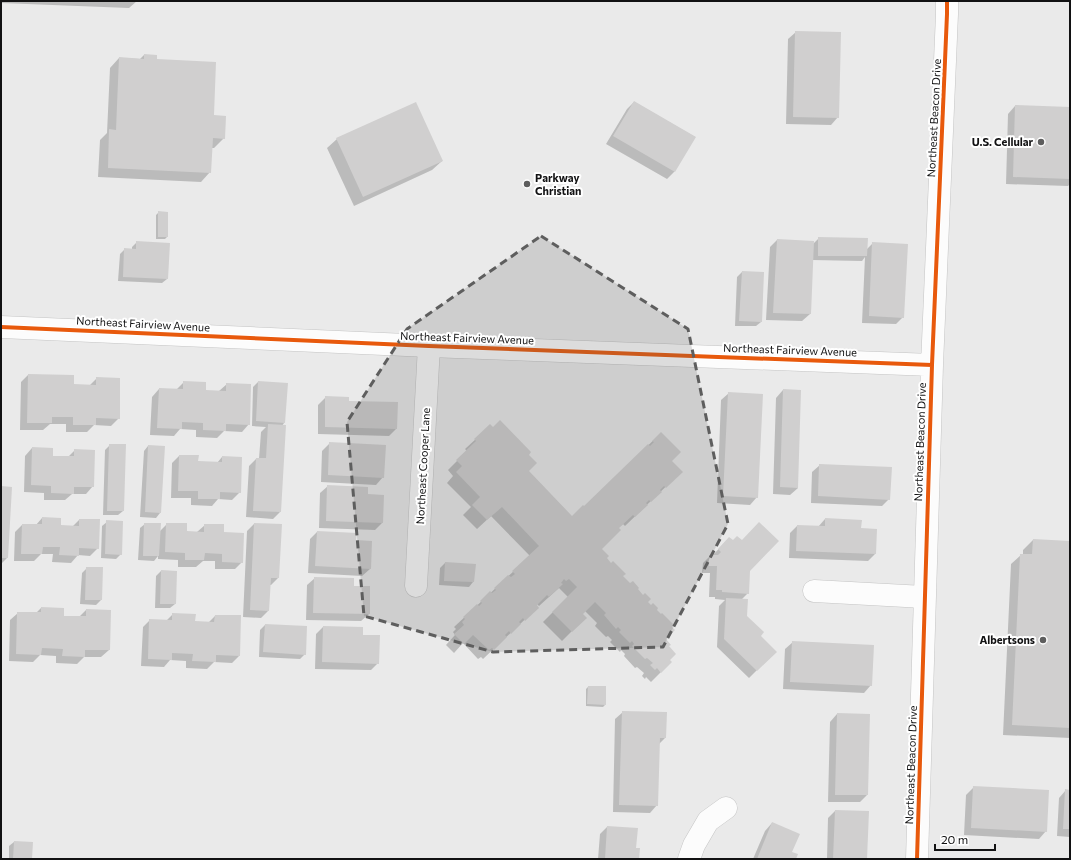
<svg xmlns="http://www.w3.org/2000/svg" width="1071" height="860" font-family="Commissioner,sans-serif">
<style>
.shadow{fill:#0003}
.building{fill:#d0cfcf}
.lines{fill:none;stroke-linecap:round;stroke-linejoin:round}
.street-casing{stroke:#c4c4c4;stroke-width:23}
.secondary-casing{stroke:#c4c4c4;stroke-width:23}
.street{stroke:#fcfcfc;stroke-width:22}
.secondary{stroke:#fcfcfc;stroke-width:22}
.cycleway-casing{stroke:#fff;stroke-width:6}
.cycleway{stroke:#e8590c;stroke-width:4}
.marked{fill:#5e5e5e;fill-opacity:0.2;stroke:#5e5e5e;stroke-width:3;stroke-dasharray:8 5;stroke-linejoin:round}
.poi-dot{fill:#5e5e5e;stroke:#fff;stroke-width:1.5}
.labels{text-anchor:middle;stroke-width:4;stroke-linejoin:round;paint-order:stroke}
.street-label{font-size:11px;fill:#121213;stroke:#fff}
.poi-label{font-size:11px;font-weight:bold;fill:#121213;stroke:#fff;text-anchor:end}
</style>
<rect width="100%" height="100%" fill="#eaeaea"/>
<path class="shadow" d="M1,1H137L129,8L1,3Z
M796,32L838,117L831,125L786,124L788,39Z
M144,55L156,60L213,116L224,138L214,148H211L210,172L201,182L98,177L100,140L107,133L110,68L119,58L140,59Z
M634,102L695,137L674,172L667,179L606,144L627,109Z
M1015,106L1070,108V184L1068,186L1006,184L1008,114Z
M337,139L442,161L432,170L354,206L327,148Z
M159,212L167,237L165,239H156V215Z
M819,238L867,249L873,243L903,317L896,324L862,323L865,257L862,261L812,260L810,314L802,321L766,320L770,247L777,240L813,244Z
M137,242L167,279L162,283L118,281L120,254L125,249L132,250V247Z
M742,272L761,322L756,326H735L737,277Z
M28,375L73,385H90L97,378L119,418L111,426L94,425L87,432H66V424H50L43,430H20L21,382Z
M184,382L205,391H219L227,384L249,424L242,432L224,431L217,438L196,437V430L180,429L174,436L150,435L152,397L159,389L176,390Z
M258,382L284,423L282,426L280,512L273,519L246,517L249,466L256,459H259L261,432L266,427L252,426L253,387Z
M783,390L798,488L790,495L773,494L776,398Z
M729,393L757,497L750,505L717,503L721,400Z
M326,397L348,402L396,429L389,436L318,434V405Z
M490,426L527,455L528,471L572,517L584,507L661,433L671,462L681,472L625,526L623,524L618,528L601,549L605,558L655,610L668,646L669,660L671,662L651,682L646,677L645,679L642,676L644,673L637,667L635,668L624,656L625,654L621,650L620,652L610,642L612,640L608,636L606,637L595,626L597,623L585,611L581,614L585,618L562,641L543,622L568,597L559,588L539,606L537,604L535,606L537,608L483,659L481,657L478,659L463,643L454,653L446,645L455,635L453,632L456,629L454,627L530,556L491,516L477,529L463,515L471,507L447,483L453,476L448,470L467,451L465,449Z
M330,443L383,477L376,485L321,482L322,451Z
M110,445L123,511L118,515H103L105,450Z
M148,446L160,513L156,518L140,517L144,451Z
M32,448L51,457H68L75,450L93,486L86,494H72L65,500H44V493L24,492L25,456Z
M179,456H198L197,462L217,463L222,457L240,492L232,500L218,499L212,506L191,505V498H171L172,463Z
M820,465L889,499L882,506L811,503L812,472Z
M328,486L367,495L383,496L382,523L375,530L319,528L320,493Z
M1,487L7,558L1,564Z
M42,518L60,526L72,527L79,520L98,548L90,556L78,555L71,563L52,562L53,554H41L34,561H14L15,532L22,525H36Z
M825,519L860,529L876,530L875,554L868,561L789,558L790,533L797,526L818,527Z
M107,522L121,554L116,559L101,558L102,526Z
M145,524L160,531L167,524L186,532H197L205,525L242,562L235,569H215V561H203L196,567H178V560L158,559V556L154,561L138,560L140,528Z
M254,524L278,578L271,585H269L268,611L261,618L243,617L247,531Z
M317,532L370,569L362,576L308,573L310,539Z
M729,538L749,571L748,593L741,600L746,616L759,636L775,652L749,678L717,647L719,606L725,600L715,599V597H709L710,573H702L703,563L710,556H712Z
M1033,540L1070,542V738L1003,735L1011,564L1021,555H1023V550Z
M445,563L473,582L469,587L439,585L440,568Z
M87,568L101,600L96,605L80,604L82,573Z
M161,571L175,604L170,608H155L156,576Z
M315,578L353,587L369,614L361,621L306,620L307,585Z
M41,608L63,617H79L86,610L109,650L101,657H84L77,664L56,663V656L40,655L33,662L9,661L10,620L18,613H36Z
M173,614L194,622L208,623L215,616L239,656L232,663L214,662L207,669L186,668V661L170,660L164,667L141,666L143,627L150,620L166,621Z
M265,625L305,654L300,659L259,657L260,630Z
M323,627L362,636L378,663L371,670L315,669L316,634Z
M793,642L871,685L864,693L783,689L785,649Z
M588,687L605,705L603,707L586,706V689Z
M623,712L665,738L659,744L657,805L650,813L613,812L615,719Z
M837,714L867,795L860,802H828L830,722Z
M974,787L1046,831L1039,839L964,835L966,795Z
M1066,790L1070,791V837L1057,836L1059,798Z
M835,811L866,859H827L828,818Z
M772,823L791,853L795,859H753L765,831Z
M607,827L635,849L638,859H598L600,834Z
M14,842L31,859H9V846Z"/>
<path class="building" d="M795,31L841,32L839,118L793,117Z
M144,54L157,55V59L216,62L214,115L226,116L225,139L213,138L211,173L108,168L109,129L116,130L119,57L144,59Z
M634,101L696,137L675,172L613,136Z
M416,102L443,161L363,197L336,138Z
M1015,105L1070,107V179L1013,177Z
M158,211L168,212V237H158Z
M818,237L868,238L867,256H818Z
M777,239L814,241L811,314L773,313Z
M136,241L170,243L168,279L123,277L124,248L136,249Z
M872,242L908,244L904,318L869,316Z
M742,271L764,272L762,322L739,321Z
M28,374L74,375V384L96,385V377L120,378V419L96,418V425H73V417H52V423H27Z
M183,381L206,382V390L226,391V383L251,384L250,425L226,424V431L203,430V423L182,422V429L157,428L159,388L183,389Z
M258,381L288,383L285,423L256,421Z
M783,389L801,390L798,488L780,487Z
M728,392L763,394L758,498L723,496Z
M325,396L349,397V401L398,402L397,429L325,427Z
M500,420L531,452L529,455L537,463L529,471L572,516L583,505L584,506L648,444L650,446L654,442L652,441L661,432L681,452L672,461L683,472L666,488L664,486L660,490L662,492L651,502L649,500L646,503L648,505L635,517L633,515L619,528L621,530L602,549L609,556L607,558L611,563L613,561L626,574L623,576L630,583L633,581L639,588L638,589L643,595L645,593L651,599L648,602L651,605L653,603L658,608L657,610L661,614L662,613L674,625L672,627L675,630L666,639L671,645L669,646L676,654L670,660L672,662L661,673L657,668L655,670L650,665L653,663L647,658L645,659L632,646L634,644L632,641L630,643L619,632L621,630L618,627L616,629L604,615L606,613L595,602L583,614L587,618L572,632L552,612L577,587L569,579L566,581L564,579L561,583L563,584L549,597L547,595L537,605L539,608L525,621L523,618L519,622L521,624L511,634L509,631L505,635L507,637L494,650L492,648L489,650L473,635L464,644L454,634L464,625L462,622L465,619L463,617L477,604L479,606L482,603L480,601L490,591L492,593L496,590L494,588L508,575L511,577L515,574L512,571L539,546L502,507L487,520L472,505L480,497L456,472L462,466L456,460L476,441L474,439L490,424L493,427Z
M268,424L286,425L281,512L253,511L256,458H266Z
M329,442L386,445L384,478L328,475Z
M109,444H126L124,511H107Z
M148,445L165,446L161,513L145,512Z
M32,447L53,448V456H74V449L95,450L94,487H74V494L51,493V486L31,485Z
M179,455H199L198,461L222,462V456L242,457L241,493L220,492V499H198V491H178Z
M819,464L892,467L890,500L818,496Z
M327,485L368,487V494L384,495L383,523L326,521Z
M1,486L12,487L8,558H1Z
M42,517L61,518V525L79,526V519H100L99,549L79,548V556L59,555L60,547H43L42,554H21L22,524H42Z
M825,518L862,520L861,528L877,529L876,554L796,551L797,525L825,526Z
M106,520L123,521L122,555L105,554Z
M759,522L779,541L750,571L749,594L722,592V590H716L717,566H709V555H718L721,552L718,549L729,537L733,540L737,536L742,540Z
M144,523H161L159,556H143Z
M166,523H187V531L204,532V524H224V532L244,533L243,563L222,562V554L205,553L204,560H185V553L165,552Z
M254,523L282,524L279,578H271L269,611L250,610Z
M317,531L357,533L356,540L372,541L371,569L315,566Z
M1033,539L1070,541V728L1012,725L1020,554H1032Z
M445,562L476,564L474,582L444,581Z
M86,567H103L102,600H85Z
M161,570L177,571L176,604H160Z
M314,577L354,578V586H370V614L313,613Z
M726,598L748,599L747,616L764,632L761,636L777,652L757,671L724,639Z
M41,607L64,608V616H86V609L111,610L110,650H85V657L62,656L63,649L42,648L41,655L16,654L17,612H41Z
M172,613L196,614L195,621L214,622L215,615H241L240,656L216,655V662L192,661L193,654L172,653V660L148,659L149,619L172,620Z
M265,624L307,626L306,655L263,652Z
M323,626L363,627V635H380L379,664L322,662Z
M792,641L874,645L872,686L790,682Z
M588,686H606V705L587,704Z
M622,711L667,712L666,738H660L658,806L619,805Z
M837,713L870,714L868,795H835Z
M973,786L1049,790L1047,832L971,828Z
M1065,789L1070,790V829H1063Z
M835,810L869,811L867,859H833Z
M772,822L800,834L792,852L798,854L796,859H757Z
M607,826L638,828L636,848H640L639,859H605Z
M14,841L33,842L32,859H13Z"/>
<g class="lines">
<defs>
<path id="street" d="M416,586L429,346
M814,591L924,597
M689,859L694,845L708,821L726,808"/>
<path id="secondary" d="M1,327L429,346L932,365
M917,859L932,365L947,14V1"/>
</defs>
<use href="#street" class="street-casing"/>
<use href="#secondary" class="secondary-casing"/>
<use href="#street" class="street"/>
<use href="#secondary" class="secondary"/>
<defs>
<path id="cycleway" d="M1,327L429,346L932,365
M917,859L932,365L947,14V1"/>
</defs>
<use href="#cycleway" class="cycleway-casing"/>
<use href="#cycleway" class="cycleway"/>
</g>
<path class="marked" d="M541,236L688,329L728,524L663,647L493,652L364,616L347,422L407,329Z"/>
<g class="poi-dot">
<circle cx="1041" cy="142" r="4"/>
<circle cx="527" cy="184" r="4"/>
<circle cx="1043" cy="640" r="4"/>
</g>
<g class="labels">
<g class="street-label">
<text transform="translate(934 118) rotate(-87)" y="4">Northeast Beacon Drive</text>
<text transform="translate(143 324) rotate(3)" y="4">Northeast Fairview Avenue</text>
<text transform="translate(467 338) rotate(2)" y="4">Northeast Fairview Avenue</text>
<text transform="translate(790 350) rotate(2)" y="4">Northeast Fairview Avenue</text>
<text transform="translate(920 442) rotate(-88)" y="4">Northeast Beacon Drive</text>
<text transform="translate(423 466) rotate(-87)" y="4">Northeast Cooper Lane</text>
<text transform="translate(911 765) rotate(-88)" y="4">Northeast Beacon Drive</text>
</g>
<g class="poi-label">
<text x="1033" y="146">U.S. Cellular</text>
<text x="535" y="182" text-anchor="start">Parkway<tspan x="535" dy="13">Christian</tspan></text>
<text x="1035" y="644">Albertsons</text>
</g>
</g>
<rect width="1071" height="860" fill="none" stroke="#121213" stroke-width="4"/>
<path d="M935 844v6h60v-6" fill="none" stroke="#121213" stroke-width="2"/>
<text x="941" y="844" font-size="12" fill="#121213" stroke="#ffffff" stroke-width="3" paint-order="stroke">20 m</text>
</svg>
